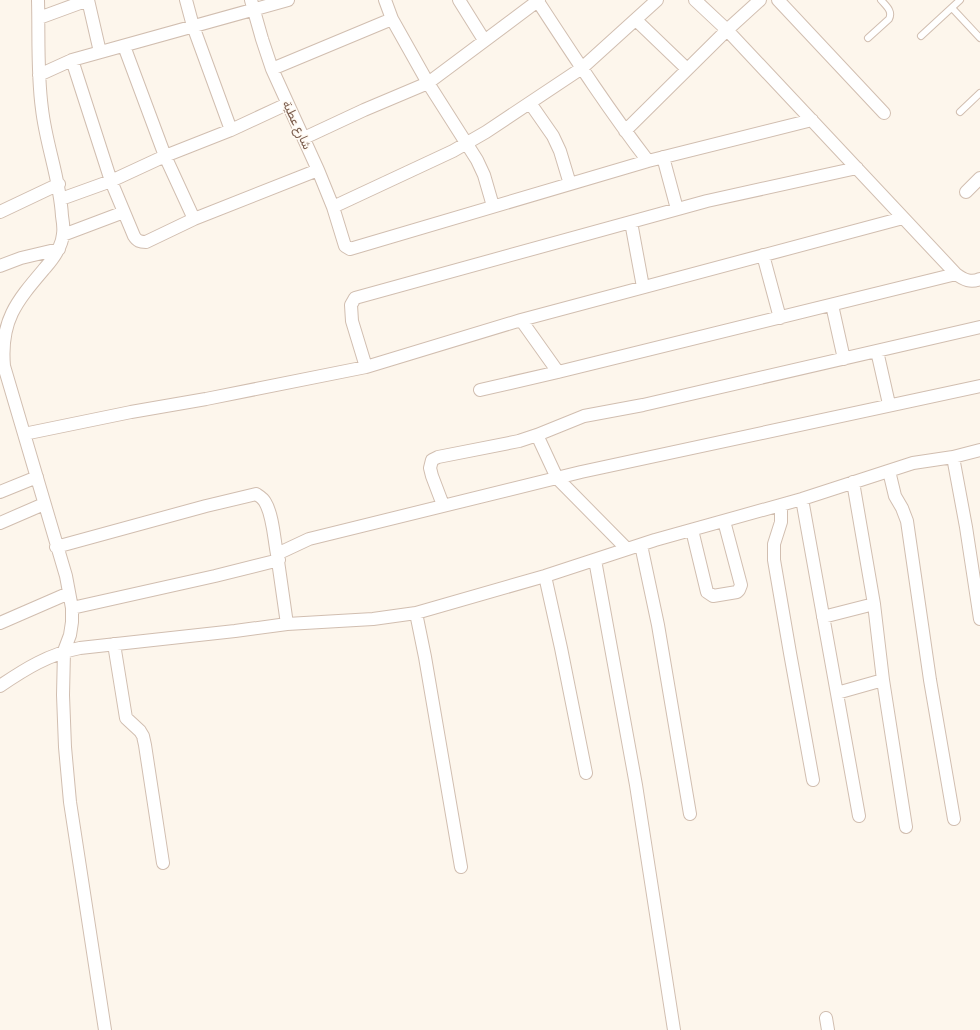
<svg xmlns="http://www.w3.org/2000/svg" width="980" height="1030" font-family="Rubik,'Noto Sans Arabic',sans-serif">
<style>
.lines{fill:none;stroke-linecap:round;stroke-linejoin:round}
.lane-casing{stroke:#d1beb0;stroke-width:8}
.street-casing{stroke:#d1beb0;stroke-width:14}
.lane{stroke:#fff;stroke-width:6}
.street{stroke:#fff;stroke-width:12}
.labels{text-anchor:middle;stroke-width:3;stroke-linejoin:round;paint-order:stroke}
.street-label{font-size:12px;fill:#7a5c4d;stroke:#fffaf3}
</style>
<rect width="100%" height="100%" fill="#fdf6ec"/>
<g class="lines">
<defs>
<path id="lane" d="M952,8L980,38
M921,36L960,0
M868,38L889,19C893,11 886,6 881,0
M960,112L980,93"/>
<path id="street" d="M38,0C39,36 37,73 42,109C46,145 60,179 62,216C63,222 64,228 63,234C62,247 53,259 45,268C17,301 0,320 4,366L66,576L72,608V622L70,635L64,651L63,695L65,747L70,802L105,1030
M88,0L100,52
M186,0L193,26L231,130
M251,0L262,39L272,69L318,170L333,207L345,246L350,249L648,161L812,120
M385,0L392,19L428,83L477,160L484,175L493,206
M459,0L484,40
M537,0C573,55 608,109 648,161
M695,0L727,30L956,274C964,280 971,283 980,279
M778,0L884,113
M39,18L88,0
M636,20L687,69
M72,60L111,181L134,236C137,241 140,242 146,242L194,219L318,170
M272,69L392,19
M39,75L72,60L288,0
M530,103L553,136L560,151L570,184
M625,131L727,30L760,0
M304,138L364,110L428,83L539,0
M663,157L677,209
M857,168L707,201L355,298L351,305L352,321L366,367L521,320L903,218
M966,192L980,178
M61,199L111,181L165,156L124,46
M333,207L453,151L486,132L582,68L657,0
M0,212L59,184
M194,219L165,156L231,130L287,104
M631,222L643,287
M63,235L124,212
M763,255L780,318
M0,266L21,258L59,249
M832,305L844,359
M521,320L558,372
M877,351L889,404
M480,390L558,372L956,274
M24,434L131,412L206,399L366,367
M537,435L557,478L627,549
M953,457L966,527L980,619
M889,471L895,496L902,508L907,521L930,680L954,819
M853,482L874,604L883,680L906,827
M0,492L37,477
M802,499L859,816
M443,505L432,476L430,468L432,460L438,457L519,441L537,435L584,416L643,405L980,327
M781,505V522L774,544V560L790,653L813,780
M0,523L44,504
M692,530L707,592L713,596L737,592L739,590L741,585L724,521
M641,545L658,625L690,814
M56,547L206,506L256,494C259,496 263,498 265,502C273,515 274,539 277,554
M595,560L636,785L674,1030
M545,576L561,648L586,773
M72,608L215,576L279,560
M416,613L425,657L461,867
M823,617L874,604
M0,623L69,593
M287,624L277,554L309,539L581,472L980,386
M114,644L126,718L140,731L143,736L145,745L163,863
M0,686C25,669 49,654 80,648L235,631L287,624L373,619L416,613L545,576L655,540L802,499L913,463L953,457L980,450
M837,693L883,680
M826,1018L828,1030"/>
</defs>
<use href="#lane" class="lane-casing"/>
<use href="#street" class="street-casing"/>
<use href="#lane" class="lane"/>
<use href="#street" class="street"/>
</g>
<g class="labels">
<g class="street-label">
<text transform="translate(297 125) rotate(65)" y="4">شارع عطية</text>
</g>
</g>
</svg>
